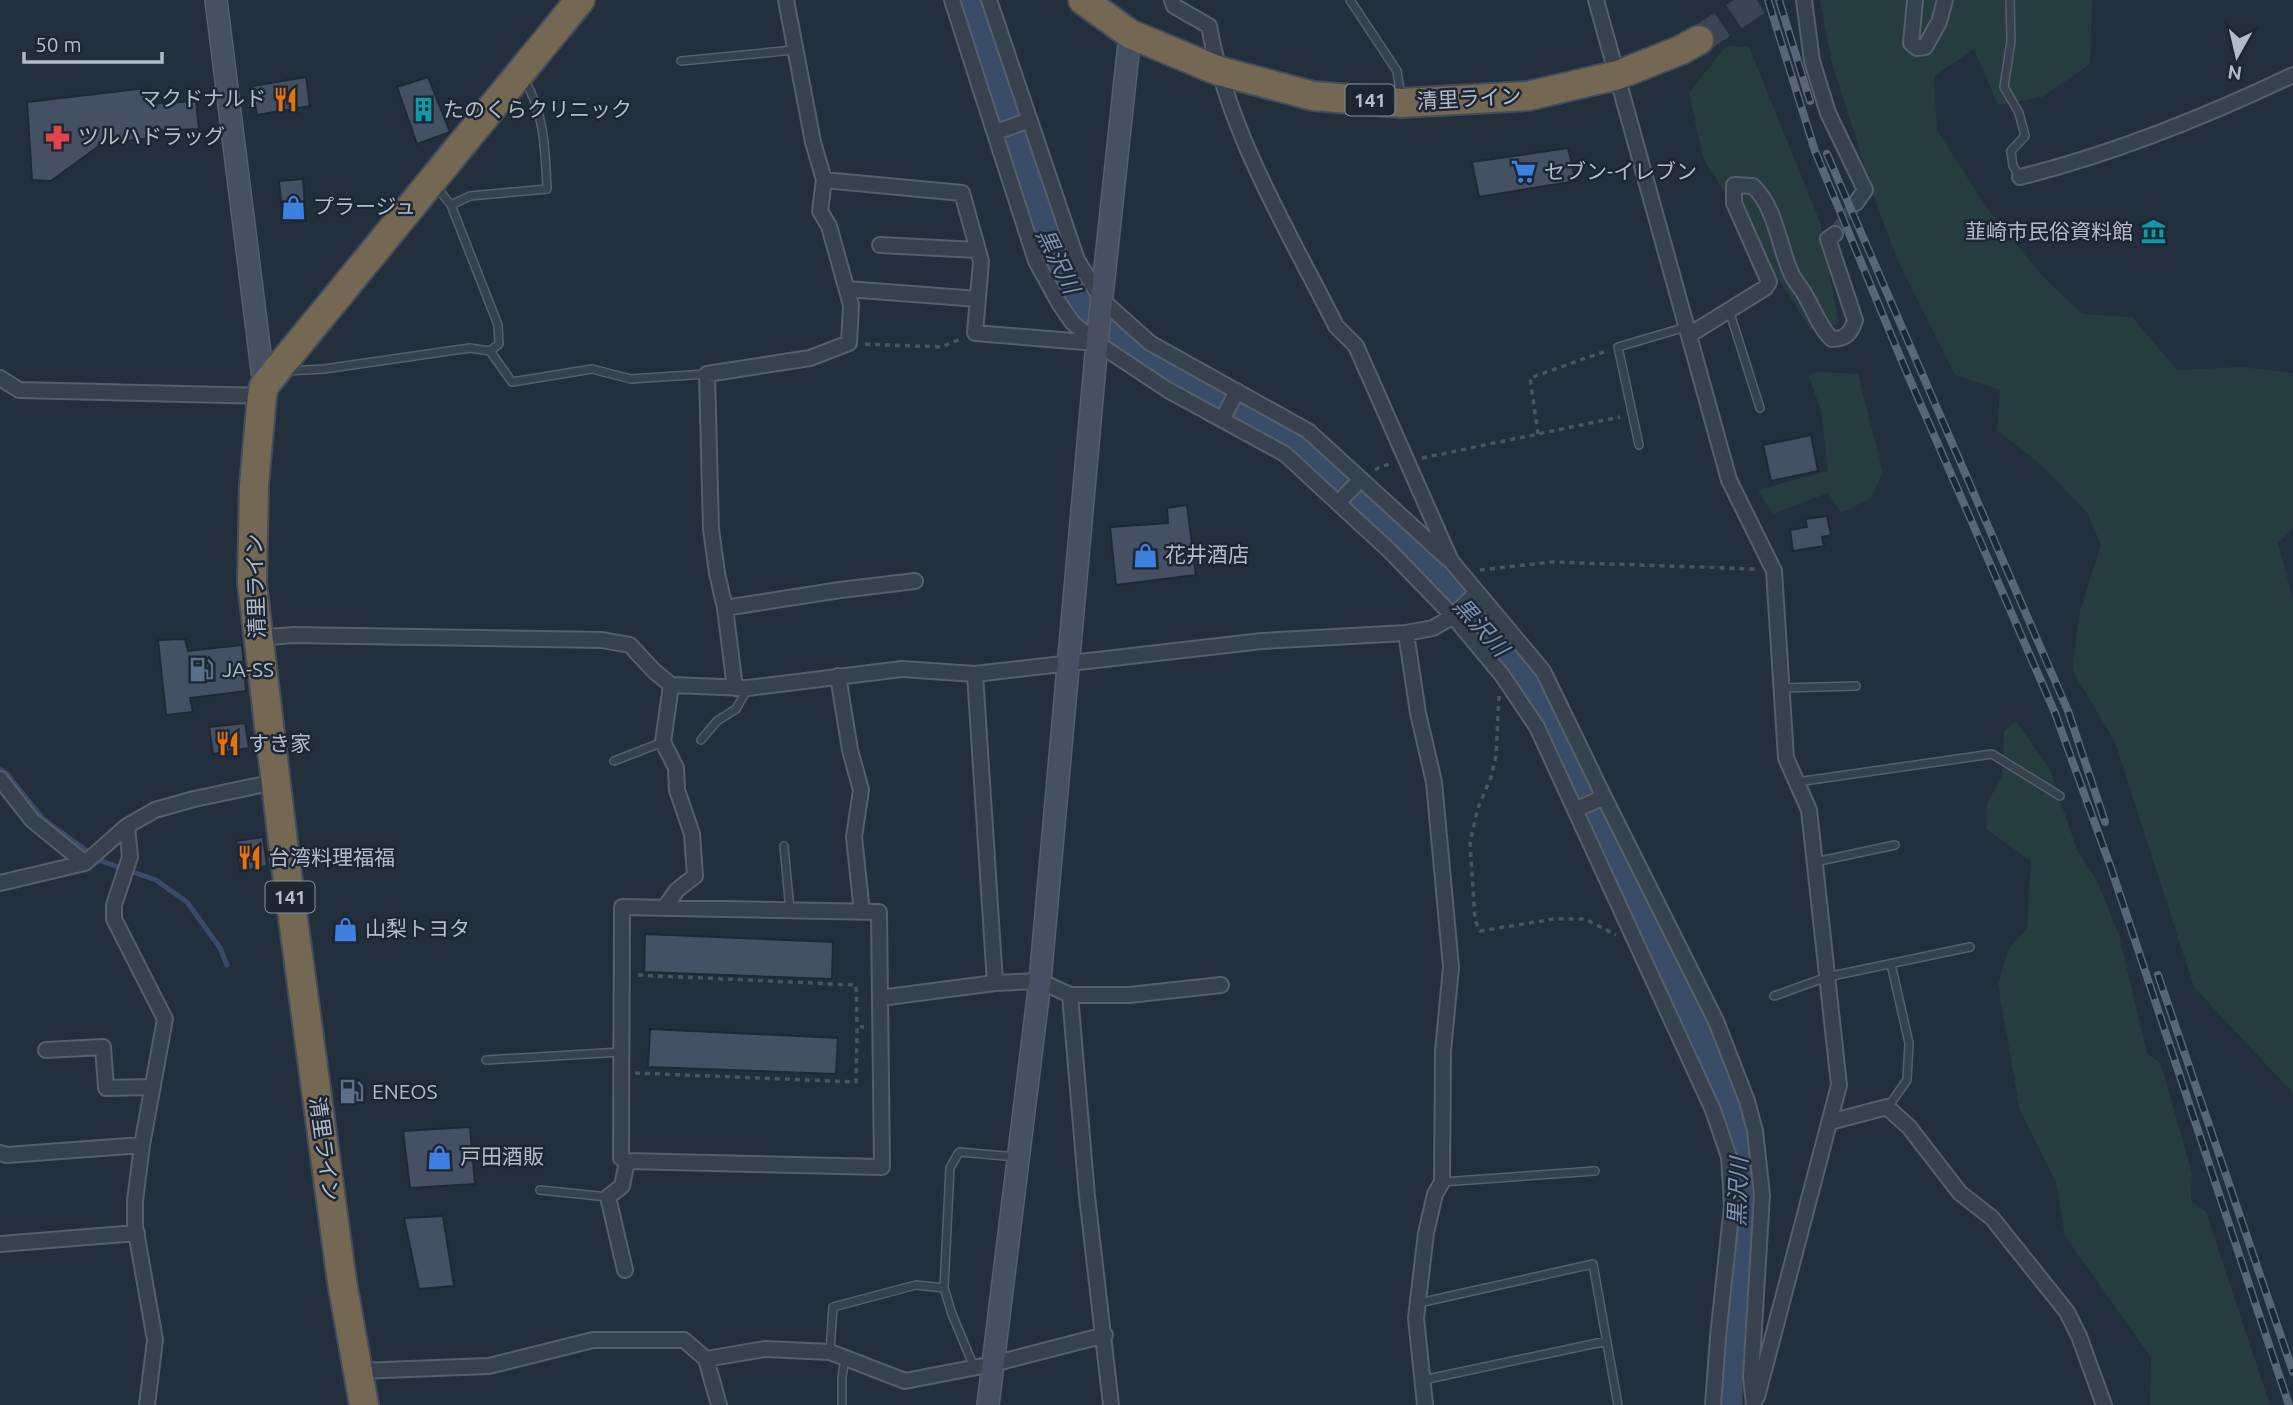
<svg xmlns="http://www.w3.org/2000/svg" width="2293" height="1405" font-family="Ubuntu,'Noto Sans JP',sans-serif">
<style>
.green{fill:#263c3f}
.lines{fill:none;stroke-linecap:round;stroke-linejoin:round}
.stream{stroke:#394c67;stroke-width:5}
.river{stroke:#394c67;stroke-width:33}
.building{fill:#455162;stroke:#1f2835;stroke-width:2}
.street-tunnel{stroke:#3a4453;stroke-width:14;stroke-dasharray:14 7;stroke-linecap:butt}
.highway-tunnel{stroke:#3a4453;stroke-width:28;stroke-dasharray:28 14;stroke-linecap:butt}
.lane-casing{stroke:#565f6c;stroke-width:10}
.street-casing{stroke:#565f6c;stroke-width:18}
.secondary-casing{stroke:#565f6c;stroke-width:24}
.highway-casing{stroke:#434c59;stroke-width:32}
.path{stroke:#44595c;stroke-width:3.5;stroke-dasharray:5 5;stroke-linecap:butt}
.lane{stroke:#38414e;stroke-width:7}
.street{stroke:#38414e;stroke-width:14}
.secondary{stroke:#465061;stroke-width:21}
.highway{stroke:#746855;stroke-width:28}
.rail-casing{stroke:#5a6575;stroke-width:8}
.rail{stroke:#1d2633;stroke-width:5;stroke-dasharray:16;stroke-linecap:butt}
.labels{text-anchor:middle;stroke-width:5;stroke-linejoin:round;paint-order:stroke}
.shield{fill:#1d2633;stroke:#878f9c;stroke-width:2}
.shield-label{font-size:19px;font-weight:bold;fill:#b4bcc9}
.poi-label{font-size:21px;fill:#b4bcc9;stroke:#1d2633;text-anchor:start}
.street-label{font-size:21px;fill:#b4bcc9;stroke:#1d2633}
.water-label{font-size:23px;font-style:italic;fill:#7c92b1;stroke:#1d2633}
</style>
<rect width="100%" height="100%" fill="#242f3e"/>
<path class="green" d="M1820,0H2092L2090,64L2042,97L1998,105L1974,49L1934,76L1937,130L1987,208L2040,273L2082,314L2132,317L2177,370L2242,367L2293,373V529L2278,543L2293,599V1093L2194,987L2115,742L2072,670L2080,611L2101,545L2087,512L2038,462L1997,430L2000,390L1955,375L1897,259L1878,208L1832,63Z
M1726,46L1749,47L1820,222L1839,324L1810,329L1703,158L1689,93Z
M1821,372L1858,374L1883,472L1871,498L1841,513L1828,493L1773,514L1758,490L1828,471L1821,411L1808,374Z
M2016,721L2050,770L2077,850L2097,881L2119,935L2147,1053L2161,1064L2192,1173L2191,1201L2206,1212L2270,1405H2150L2151,1357L2065,1236L2056,1182L2020,1111L1998,985L2008,950L2027,928L2031,861L1986,829L1987,803L2002,777L2004,731Z"/>
<g class="lines">
<path class="stream" d="M0,769L7,774L43,819L101,861L156,880L187,902L220,948L227,965"/>
<path class="river" d="M969,0L1044,237L1070,294L1131,348L1278,434L1325,473L1414,555L1477,619L1527,678L1729,1107L1742,1158V1197L1726,1372V1405"/>
</g>
<path class="building" d="M306,77L310,106L257,115L252,86Z
M428,77L450,132L417,144L397,87Z
M147,88L148,104L196,101L199,129L151,131L152,138L102,144L51,181L32,180L27,102Z
M1568,148L1576,181L1479,197L1472,162Z
M303,179L306,221L283,223L279,181Z
M1811,435L1818,471L1771,481L1763,445Z
M1187,505L1196,575L1116,585L1110,527L1168,523L1167,508Z
M1827,516L1831,535L1822,537L1824,546L1793,551L1790,530L1807,527L1805,519Z
M185,639L188,651L242,645L246,691L190,698L193,712L166,715L158,640Z
M245,723L249,748L213,754L209,727Z
M263,837L267,866L240,872L236,841Z
M645,934L833,942L832,979L644,972Z
M650,1029L838,1038L836,1074L648,1067Z
M470,1127L475,1184L410,1188L403,1131Z
M443,1216L454,1286L419,1289L404,1218Z"/>
<g class="lines">
<path class="street-tunnel" d="M1835,234L1856,203"/>
<path class="highway-tunnel" d="M1699,40L1759,0"/>
<defs>
<path id="lane" d="M1350,0L1397,71L1401,97
M2010,0L2011,41L2004,87L2019,113L2025,136L2011,151L2013,166L2020,177
M681,61L794,50
M435,185L451,205L498,325L499,344L490,351
M451,205L470,196L547,189C545,150 545,114 524,79
M1729,310L1760,408
M286,371L324,369L470,348L490,351L512,382L592,369L631,379L706,374
M1639,445L1618,347L1686,327
M1782,688L1856,686
M701,740L717,721L736,709L748,688
M614,761L663,742
M1797,782L1992,754L2060,796
M784,846L790,911
M1815,862L1895,845
M1774,996L1827,977L1970,947
M486,1060L621,1052
M1888,1107L1907,1080L1909,1043L1891,964
M1442,1182L1595,1171
M540,1190L608,1197
M1419,1303L1593,1264L1618,1405
M830,1352L833,1307L916,1285L944,1288
M974,1367L952,1314L944,1288L950,1168L959,1152L1017,1157
M1423,1380L1607,1341
M842,1405V1377L845,1358"/>
<path id="street" d="M952,0L1036,261L1059,303L1072,322L1097,343L1168,390L1285,454L1390,551L1453,616L1502,675L1537,727L1713,1110L1729,1157L1732,1206L1718,1337L1713,1405
M989,0L1077,260L1102,300L1150,343L1308,431L1447,558
M1172,0L1174,6L1209,26C1228,133 1288,230 1336,326L1356,346L1451,561L1543,671L1604,797L1716,1021L1747,1101L1755,1131L1762,1195L1751,1377L1754,1405
M1596,0L1729,480L1774,571L1786,758L1809,810L1839,1085L1757,1397
M1804,0L1812,61L1828,113L1865,190L1856,203
M1915,0L1911,43L1917,48L1925,47L1939,22L1945,0
M996,132L1030,120
M2020,177C2113,154 2207,116 2293,75
M824,180L962,193L981,261L975,333L1097,343
M880,245L977,250
M847,289L978,299
M1689,335L1765,288L1769,282L1734,203V185L1753,186C1777,210 1778,245 1792,275C1795,281 1800,287 1804,293C1813,308 1819,327 1832,339C1846,339 1851,333 1855,320L1828,239L1835,234
M0,378L19,390L262,396
M1222,420L1237,391
M1338,503L1361,479
M725,608L840,590L915,581
M1406,633L1418,713L1434,782L1451,967L1443,1051L1442,1182L1435,1194L1426,1233L1416,1318L1425,1405
M257,638L293,635L602,640L630,645L654,671L671,685L748,688L902,669L975,674L995,983L1040,981L1070,995L1087,1196L1111,1405
M975,674L1262,641L1406,633L1433,628L1453,616L1476,593
M838,676L850,750L861,790L854,837L862,912
M735,688L725,608L717,573L711,529L707,374L810,358L849,343L851,305L829,226L820,211L824,180L813,142L786,0
M0,779L32,820L85,863
M1575,810L1604,797
M0,883L85,863L127,826
M665,907L677,890L695,876L692,834L677,790L676,768L663,742L671,685
M1070,995H1129L1221,985
M46,1050L103,1047L106,1088L153,1087
M1830,1122L1887,1107L1909,1127L1960,1193L1992,1218L2067,1312L2079,1336L2104,1405
M0,1153L7,1155L142,1145
M627,1161L882,1167L880,998
M0,1244L137,1233
M625,1270L608,1197L622,1186L627,1161L621,1158L622,907L879,912L880,998L995,983
M706,1359L719,1405
M357,1371L489,1366L593,1340H684L706,1359L765,1349L830,1352L905,1381L993,1364L1105,1335
M147,1405L155,1340L135,1226V1201L142,1145L165,1019L114,919V905L130,857L127,826L155,810L194,799L275,782"/>
<path id="secondary" d="M216,0L264,386
M988,1405L1040,981L1097,343L1130,34"/>
<path id="highway" d="M1083,0L1130,34L1219,71L1313,96L1401,103L1528,96L1618,75L1681,50L1699,40
M364,1405L342,1282L285,859L252,583L254,485L262,396L264,386L580,0"/>
</defs>
<use href="#lane" class="lane-casing"/>
<use href="#street" class="street-casing"/>
<use href="#secondary" class="secondary-casing"/>
<use href="#highway" class="highway-casing"/>
<path class="path" d="M865,344L941,347L961,339
M1538,434L1530,378L1606,351
M1422,458L1620,417
M1375,470L1382,466L1391,464
M1480,570L1552,562L1755,569
M1499,696L1496,756L1491,777L1478,808L1470,842L1475,920L1480,931L1554,919H1585L1616,935
M638,975L856,985L857,1026
M635,1073L856,1082L857,1026L864,1027"/>
<use href="#lane" class="lane"/>
<use href="#street" class="street"/>
<use href="#secondary" class="secondary"/>
<use href="#highway" class="highway"/>
<defs>
<path id="rail" d="M1768,0L1815,151L1904,366L2055,713L2111,868L2289,1405
M1779,0L1810,101
M1827,154L2068,711L2105,822
M2158,975L2293,1372"/>
</defs>
<use href="#rail" class="rail-casing"/>
<use href="#rail" class="rail"/>
</g>
<defs>
<symbol id="restaurant-bare" viewBox="-9 -9 18 18"><path d="M-5-6h1v4h1v-4h1v4h1v-4h1v5L-1.5 .5V6h-2V.5L-5-1ZM5-6V6H3V1.5H1.5Q1.5-4 5-6Z" fill="#e8710a" stroke="#1d2633" stroke-width="2.5" paint-order="stroke"/></symbol>
<symbol id="building-bare" viewBox="-9 -9 18 18"><path d="M-4-6H4V6H1V3H-1V6H-4ZM-2.5-4.3h1.7v1.8h-1.7ZM.8-4.3h1.7v1.8H.8ZM-2.5-1h1.7V.8h-1.7ZM.8-1h1.7V.8H.8Z" fill="#0f9aa8" stroke="#1d2633" stroke-width="2.5" paint-order="stroke"/></symbol>
<symbol id="pharmacy-bare" viewBox="-9 -9 18 18"><path d="M-2-6h4v4h4v4h-4v4h-4v-4h-4v-4h4Z" fill="#e0444e" stroke="#1d2633" stroke-width="2.5" paint-order="stroke"/></symbol>
<symbol id="supermarket-bare" viewBox="-9 -9 18 18"><path d="M-6-5.5h2.5l.6 2H6L4.5 2H-2.5L-4.4-4H-6ZM-1.5 3.2a1.3 1.3 0 1 0 .1 0ZM3 3.2a1.3 1.3 0 1 0 .1 0Z" fill="#3f7fe0" stroke="#1d2633" stroke-width="2.5" paint-order="stroke"/></symbol>
<symbol id="shop-bare" viewBox="-9 -9 18 18"><path d="M-5-2.5h2.3a2.7 3.5 0 0 1 5.4 0H5L5.5 6h-11ZM-1.5-2.5h3a1.5 2.3 0 0 0-3 0Z" fill="#3f7fe0" stroke="#1d2633" stroke-width="2.5" paint-order="stroke"/></symbol>
<symbol id="museum-bare" viewBox="-9 -9 18 18"><path d="M0-6L6-3V-2H-6V-3ZM-5-1h2V3h-2ZM-1-1h2V3h-2ZM3-1h2V3H3ZM-6 4H6V6H-6Z" fill="#0f9aa8" stroke="#1d2633" stroke-width="2.5" paint-order="stroke"/></symbol>
<symbol id="fuel-bare" viewBox="-9 -9 18 18"><path d="M-5.5-6h7V0h2V4h1.3V-2.5L3-4.5l.8-.8L6-3V5H2.5V1h-1V6h-7ZM-4.2-4.7v3.2H.2V-4.7Z" fill="#5c6f8a" stroke="#1d2633" stroke-width="2.5" paint-order="stroke"/></symbol>
</defs>
<g fill-rule="evenodd">
<use href="#restaurant-bare" x="268" y="82" width="35" height="35"/>
<use href="#building-bare" x="406" y="92" width="35" height="35"/>
<use href="#pharmacy-bare" x="40" y="120" width="35" height="35"/>
<use href="#supermarket-bare" x="1506" y="154" width="35" height="35"/>
<use href="#shop-bare" x="276" y="190" width="35" height="35"/>
<use href="#museum-bare" x="2136" y="214" width="35" height="35"/>
<use href="#shop-bare" x="1128" y="538" width="35" height="35"/>
<use href="#fuel-bare" x="184" y="652" width="35" height="35"/>
<use href="#restaurant-bare" x="210" y="726" width="35" height="35"/>
<use href="#restaurant-bare" x="232" y="840" width="35" height="35"/>
<use href="#shop-bare" x="328" y="912" width="35" height="35"/>
<use href="#fuel-bare" x="334" y="1074" width="35" height="35"/>
<use href="#shop-bare" x="422" y="1140" width="35" height="35"/>
</g>
<g class="labels">
<g class="shield">
<rect x="1345.5" y="84.5" width="49" height="31" rx="5"/>
<rect x="265.5" y="881.5" width="49" height="31" rx="5"/>
</g>
<g class="shield-label">
<text x="1370" y="107">141</text>
<text x="290" y="904">141</text>
</g>
<g class="poi-label">
<text x="266" y="106" text-anchor="end">マクドナルド</text>
<text x="443" y="117">たのくらクリニック</text>
<text x="78" y="144">ツルハドラッグ</text>
<text x="1544" y="179">セブン-イレブン</text>
<text x="313" y="214">プラージュ</text>
<text x="2133" y="239" text-anchor="end">韮崎市民俗資料館</text>
<text x="1165" y="562">花井酒店</text>
<text x="222" y="677">JA-SS</text>
<text x="248" y="751">すき家</text>
<text x="269" y="865">台湾料理福福</text>
<text x="365" y="936">山梨トヨタ</text>
<text x="372" y="1099">ENEOS</text>
<text x="460" y="1164">戸田酒販</text>
</g>
<g class="street-label">
<text transform="translate(1469 99) rotate(-3)" y="7">清里ライン</text>
<text transform="translate(256 586) rotate(-92)" y="7">清里ライン</text>
<text transform="translate(324 1149) rotate(82)" y="7">清里ライン</text>
</g>
<g class="water-label">
<text transform="translate(1058 261) rotate(64)" y="8">黒沢川</text>
<text transform="translate(1481 627) rotate(48)" y="8">黒沢川</text>
<text transform="translate(1738 1192) rotate(-88)" y="8">黒沢川</text>
</g>
</g>
<g transform="translate(2237 56) rotate(188)" stroke="#1d2633" stroke-width="5" paint-order="stroke">
<path d="M0-5L12 26L0 18L-12 26Z" fill="#b4bcc9"/>
<text y="-10" font-size="19" font-weight="bold" text-anchor="middle" fill="#b4bcc9">N</text>
</g>
<path d="M24 52v10h138v-10" fill="none" stroke="#b4bcc9" stroke-width="3.5"/>
<text x="35" y="52" font-size="21" fill="#b4bcc9" stroke="#1d2633" stroke-width="5" paint-order="stroke">50 m</text>
</svg>
